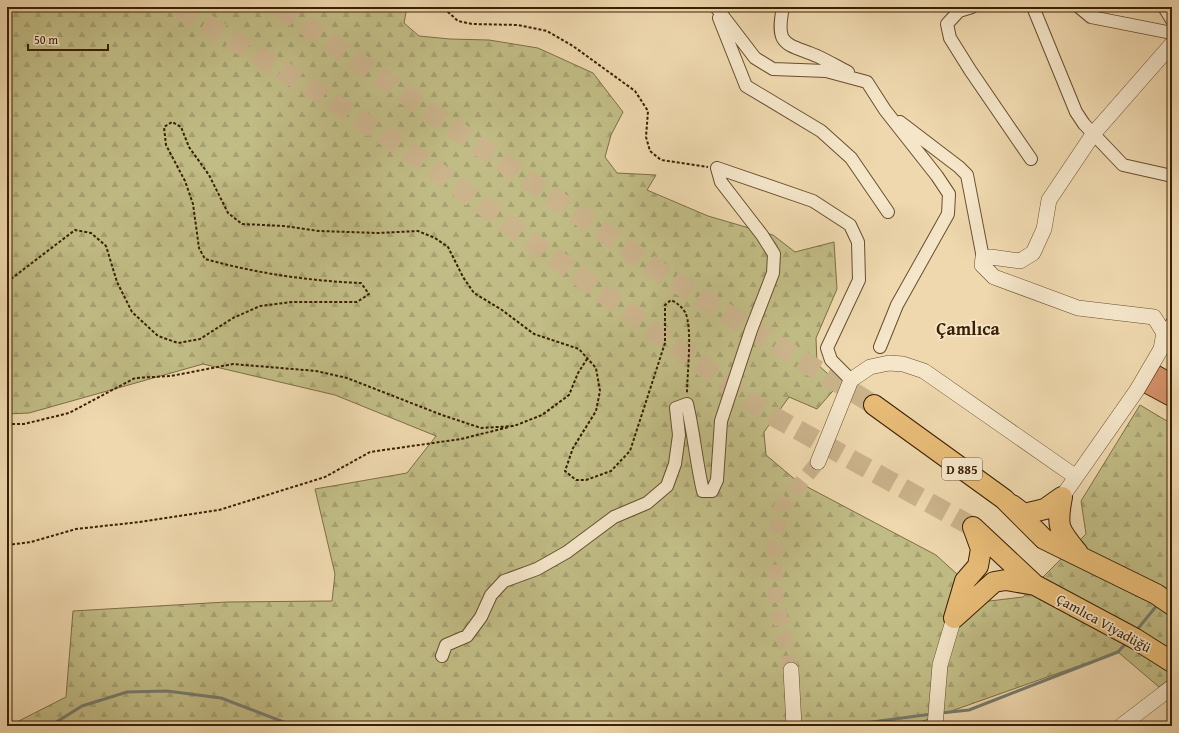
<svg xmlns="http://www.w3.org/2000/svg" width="1179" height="733" font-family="'Gentium Book Plus',serif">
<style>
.forest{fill:url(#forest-firs);stroke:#7e6e44}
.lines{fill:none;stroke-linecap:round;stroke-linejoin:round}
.stream{stroke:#757b6d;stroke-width:3}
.building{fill:#d49068;stroke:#3a2003}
.tertiary-tunnel{stroke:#cbb38c;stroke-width:15;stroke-dasharray:15 8;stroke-linecap:butt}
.trunk-tunnel{stroke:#cbb38c;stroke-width:20;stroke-dasharray:20 10;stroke-linecap:butt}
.minor-casing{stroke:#674e2e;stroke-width:14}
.tertiary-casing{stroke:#674e2e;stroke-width:16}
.trunk-casing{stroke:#3a2003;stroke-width:22}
.path{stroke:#3a2003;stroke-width:2;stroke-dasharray:3 2;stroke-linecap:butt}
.minor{stroke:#f5e6ca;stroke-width:12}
.tertiary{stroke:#f5e6ca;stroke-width:15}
.trunk{stroke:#e8bc77;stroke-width:20}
.labels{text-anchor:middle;stroke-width:3.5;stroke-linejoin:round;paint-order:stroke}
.shield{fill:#f5e6ca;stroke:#725b3f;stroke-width:1}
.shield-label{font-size:13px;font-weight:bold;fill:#3a2003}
.street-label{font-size:14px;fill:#3a2003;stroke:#f5e6ca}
.district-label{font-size:18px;font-weight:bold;fill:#3a2003;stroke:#f5e6ca}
</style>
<defs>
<pattern id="forest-firs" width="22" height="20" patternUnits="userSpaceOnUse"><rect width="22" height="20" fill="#c1bc85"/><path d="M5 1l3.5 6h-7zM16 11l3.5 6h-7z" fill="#a7a171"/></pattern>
</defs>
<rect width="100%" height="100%" fill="#efd8ae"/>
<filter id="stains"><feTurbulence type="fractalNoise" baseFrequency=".005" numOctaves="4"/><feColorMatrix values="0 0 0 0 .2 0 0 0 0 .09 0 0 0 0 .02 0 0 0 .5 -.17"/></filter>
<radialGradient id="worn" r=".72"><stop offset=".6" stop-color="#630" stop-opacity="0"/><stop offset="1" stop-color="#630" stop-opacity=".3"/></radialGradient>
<path class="forest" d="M7,7H407L404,23L419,36L450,39L489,40L538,48L593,73L623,112L611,135L605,157L617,173L656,175L647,190L708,216L773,235L795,252L834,242L837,289L816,338L817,364L839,384L817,409L789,397L764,432L766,455L798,482L936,555L959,576L973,603L1023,597L1086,534L1081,501L1140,405L1172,424V677L1159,687L1118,652L909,726H9L66,697L73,611L226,602L332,601L335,574L315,489L407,473L436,436L335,395L203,364L29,413L7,414Z"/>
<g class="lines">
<path class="stream" d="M1167,594L1172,588
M1136,631L1158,604
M941,713L969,710L1118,652L1126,643
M50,726L82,706L127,692L167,691L221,698L294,726
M842,726L932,714"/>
</g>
<path class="building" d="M1160,366L1172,373V408L1144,393Z"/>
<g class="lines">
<path class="tertiary-tunnel" d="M791,670L775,592L774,554L781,507L818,462"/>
<path class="trunk-tunnel" d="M179,7L313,89L413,154L762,410L973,527
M279,7L669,278L874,405"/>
<defs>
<path id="minor" d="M716,7L755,58L773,69L826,71L867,82L885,110L937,176L949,194L948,214L897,305L880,347
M783,7C775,47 786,43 817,56C828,61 838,67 848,72
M972,7L959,11L947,24L950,38L970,70L1031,159
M1033,7L1076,112L1084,124L1123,165L1172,176
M1079,7L1091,17L1172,33
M1164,7L1172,20
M719,18L746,86L821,131L851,158L888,212
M900,122L959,167L967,175L983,258
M717,168L813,201L850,225L858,242L859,280L827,348L831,360L851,380
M1164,333L1172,323
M442,656L446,645L467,636L481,617L491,595L504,581L537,569L567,552L614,517L647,503L667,486L675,464L679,435L676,408L687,404C694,433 696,462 703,491H712L717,480L721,421L751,330L773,273L774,254L762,235L721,182L717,168"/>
<path id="tertiary" d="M818,462L851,380L870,367L889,363L903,364L924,371L1076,477
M1062,497L1137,390L1161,349L1164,333L1154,317L1078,308L994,277L982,265L983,258L991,257L1020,261L1033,253L1044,229L1049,200L1094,133L1172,44
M791,670L794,726
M935,726L940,665L954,618
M1121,726L1172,687"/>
<path id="trunk" d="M874,405L1004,499L1044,539L1156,594L1172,605
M1012,505L1024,514L1045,509L1062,497C1056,528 1059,530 1078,553
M973,527L1035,585L1134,638L1172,662
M973,527L981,549L978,566L965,581L954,618L994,582L1006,580L1035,585"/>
</defs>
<use href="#minor" class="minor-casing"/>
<use href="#tertiary" class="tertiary-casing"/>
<use href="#trunk" class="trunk-casing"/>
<path class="path" d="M446,7L448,12L458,21L472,24L518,25L547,31L573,46L635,91L648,111L646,137L650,151L661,160L708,167
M7,282L75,230L91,233L106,246L117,282L132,312L158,336L178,343L200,339L233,318L260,306L292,302H357L369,294L361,283C309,281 255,273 205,259L199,248L193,204L185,181L166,145L164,127L172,122L181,127L189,147L209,175L228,213L242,224L284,226L319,231L378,233L418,231L435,238L448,247L463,277L474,293L502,310L534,334L579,349L596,368L600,391L596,411L573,448L565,471L576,480H586L611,471L630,451L665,343V305L671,300C677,303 681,306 685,312C693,327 687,374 687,393
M7,424H24L69,413L135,378L171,376L233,364L316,371L347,378L442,415L481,428L514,426L542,415L569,395L578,373L587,359
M7,545L31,542L76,529L140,522L219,510L325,477L370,452L461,439L509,427"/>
<use href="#minor" class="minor"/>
<use href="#tertiary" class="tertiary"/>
<use href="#trunk" class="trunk"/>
</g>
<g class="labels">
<rect class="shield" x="942" y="458" width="40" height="22" rx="3"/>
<g class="shield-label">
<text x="962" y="474">D 885</text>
</g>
<g class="street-label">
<text transform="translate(1104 623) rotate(29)" y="5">Çamlıca Viyadüğü</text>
</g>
<g class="district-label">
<text x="968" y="335">Çamlıca</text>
</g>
</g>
<rect width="1179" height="733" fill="none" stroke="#efd8ae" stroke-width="24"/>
<rect x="8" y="8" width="1163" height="717" fill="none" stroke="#3a2003" stroke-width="2"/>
<rect x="12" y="12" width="1155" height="709" fill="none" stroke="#3a2003"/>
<path d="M28 44v6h80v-6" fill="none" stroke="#3a2003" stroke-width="2"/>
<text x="34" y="44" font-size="12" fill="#3a2003" stroke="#f5e6ca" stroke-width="3" paint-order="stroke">50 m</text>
<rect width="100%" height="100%" filter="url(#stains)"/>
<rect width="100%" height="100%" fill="url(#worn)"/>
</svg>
